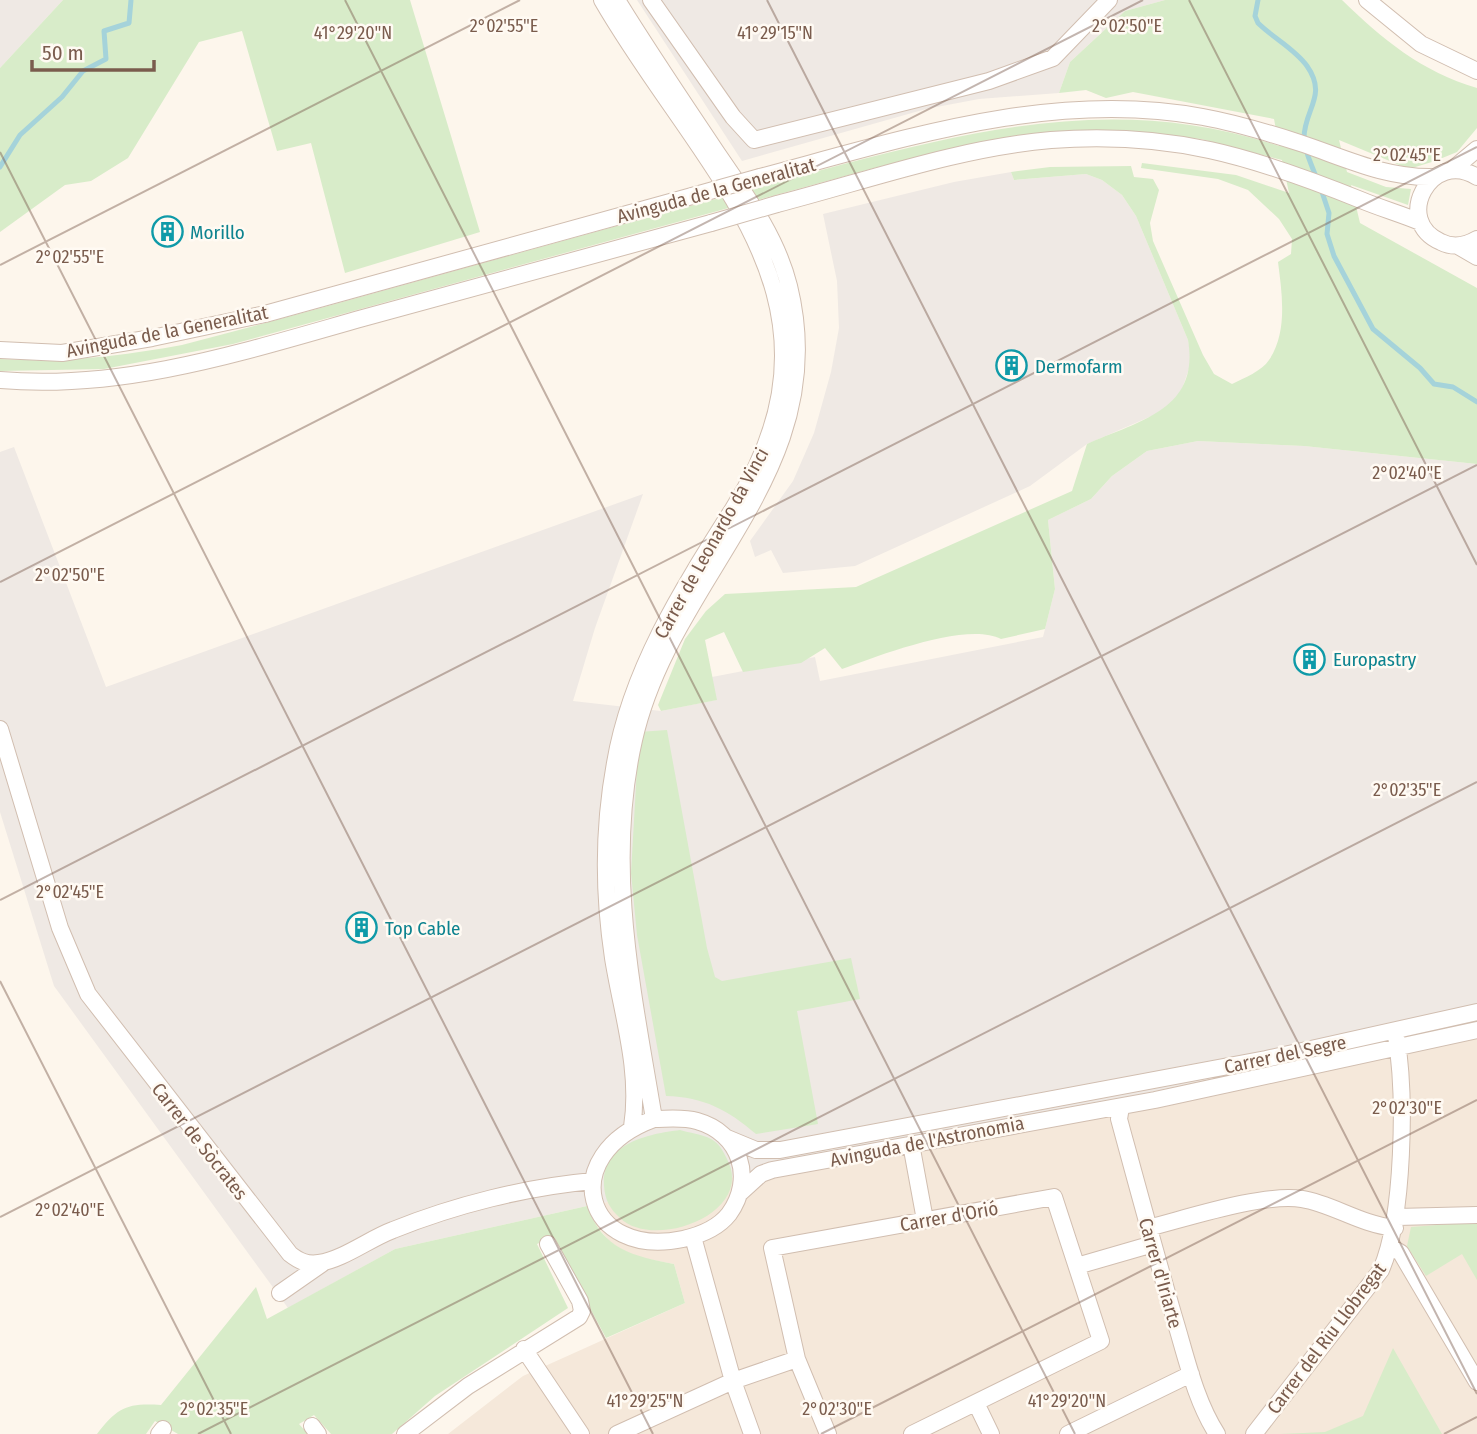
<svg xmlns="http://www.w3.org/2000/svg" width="1477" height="1434" font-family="'Fira Sans Condensed',sans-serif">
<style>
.residential{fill:#f5e8da}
.industrial{fill:#efe9e4}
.green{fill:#d8ecc9}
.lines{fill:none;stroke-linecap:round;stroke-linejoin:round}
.stream{stroke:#a5d3da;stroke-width:5}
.minor-casing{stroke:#d1beb0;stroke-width:18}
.minor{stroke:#fff;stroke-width:16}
.minor-bridge-casing{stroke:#d1beb0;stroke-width:18;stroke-linecap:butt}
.minor-bridge{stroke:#fff;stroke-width:16}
.ticks{fill:none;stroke:#7a5c4d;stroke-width:2;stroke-opacity:0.45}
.labels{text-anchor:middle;stroke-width:5;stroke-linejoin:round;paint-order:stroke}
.street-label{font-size:19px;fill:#7a5c4d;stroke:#fffaf3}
.culture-label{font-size:19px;fill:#0d838f;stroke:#fffaf3;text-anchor:start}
.ticks-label{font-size:18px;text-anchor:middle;fill:#7a5c4d;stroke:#fffaf3;stroke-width:5;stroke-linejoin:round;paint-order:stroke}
</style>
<rect width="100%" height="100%" fill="#fdf6ec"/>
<path class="residential" d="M1477,1019V1434H448L523,1376L685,1303L674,1264L631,1256L609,1241L592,1220L587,1206L1065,1111Z"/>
<path class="industrial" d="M0,0H63L0,68Z
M637,0H1165L1125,11L1070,62L1059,93L979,99L926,109L742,161Z
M1011,172L1014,180L1086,174L1102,180L1122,195L1136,216L1188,340L1192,360L1181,392L1170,405L1154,415L1087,444L1030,486L855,566L783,573L771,550L755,557L750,541L793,481L814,433L831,372L839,328L837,281L823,214L954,182Z
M1198,441L1304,446L1477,464V1019L1065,1111L587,1206L395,1249L288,1308L54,986L0,812V452L14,447L106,687L643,494L595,628L573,701L661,711L716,700L712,677L815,657L820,681L1043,637L1055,589L1048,520L1091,499L1112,476L1147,451Z"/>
<path class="green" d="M63,0H410L480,232L345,273L311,143L277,151L242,31L199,42L128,158L91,181L65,185L0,232V68Z
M1165,0H1342C1382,39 1422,72 1477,88V128L1457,152L1435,161L1409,169L1339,140L1347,172L1386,187L1411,189L1408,205L1351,185L1360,223L1477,288V464L1304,446L1198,441L1147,451L1112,476L1091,499L1048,520L1055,589L1045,629L1001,639C967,621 878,656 842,669L825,648L801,663L743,672L724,632L705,640L717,700L661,711L658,705L685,639L706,611L725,594L856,587L1072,491L1087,444C1139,421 1200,410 1188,340L1136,216L1122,195L1102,180L1086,174L1014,180L1011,172L1050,167L1131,166L1134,177L1153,179L1159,190L1150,223L1153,241L1203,355L1214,374L1232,384C1244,378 1262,371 1269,360C1288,332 1282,293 1278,262L1291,254L1292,239L1279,219L1248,190L1218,179L1141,168L1142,163L1236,175L1289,193L1282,160L1201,139L1112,131L1003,138L878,167L233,344L104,369L0,371V359C61,363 122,356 182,345C332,306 481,263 631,222C702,203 773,183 844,164C992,125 1129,96 1279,146L1274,119L1133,92L1106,98L1086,90L1059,93L1070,62L1125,11Z
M667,730L707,948L715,977L722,981L851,958L860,999L797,1011L818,1124L756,1134C728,1110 704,1097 666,1096L637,935L631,873L639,732Z
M680,1130C689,1133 702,1134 711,1139C719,1143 723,1151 727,1159C756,1213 654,1251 620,1218C610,1209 605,1200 604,1186C601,1144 647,1134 680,1130Z
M587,1206C603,1250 633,1256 674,1264L685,1303L606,1338L552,1237L537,1244L568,1308L435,1396L392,1434H331L314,1415L299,1424L308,1434H178L155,1421L146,1434H97C118,1407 127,1403 161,1405L256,1287L267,1319L395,1249Z
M1477,1222V1280L1462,1254L1426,1276L1407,1246L1411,1227Z
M1393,1348L1442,1434H1280L1325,1432L1363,1416Z"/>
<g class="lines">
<path class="stream" d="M1258,0L1255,16L1258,23C1273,38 1295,49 1307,66C1328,96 1304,109 1304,138C1304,151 1313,167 1317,180
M0,167L20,135L62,97L83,71L106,59L104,31L129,23L131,0
M1321,189L1329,213L1327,234L1334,256L1373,329L1420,368L1434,384L1453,387L1477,402"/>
<defs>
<path id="minor" d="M602,0C703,175 866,298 733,509C683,588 631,669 615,763C603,828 603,892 613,958C622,1014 641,1071 632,1127
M617,0C649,52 683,102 717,153C745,194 777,237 789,286C835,472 671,574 634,740C605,868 633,992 654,1119
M651,0L733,117L754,140L989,81L1053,58L1109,0
M1367,0L1421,44L1477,71
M1452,170L1477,149
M760,177C903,139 1053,89 1203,117C1236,123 1269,133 1300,143C1345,158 1385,178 1433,177
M1477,177C1431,148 1392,221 1441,242C1453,248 1465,246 1477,239
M777,204C866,181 958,148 1051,140C1171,131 1252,156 1361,200C1380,208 1401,214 1420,222
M1458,246L1477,257
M0,350L62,353L152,338L265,314L692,196
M0,380C124,391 246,351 363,318C479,287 595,255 711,223
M0,729L60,928L88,994L290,1254C299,1261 307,1265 319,1263C344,1259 369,1239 393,1230C455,1205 526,1187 593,1181
M1121,1107L1119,1119C1137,1185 1155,1252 1174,1317C1186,1356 1195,1400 1217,1434
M654,1119C668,1119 683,1117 697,1121C740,1133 755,1178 729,1214C718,1228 701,1235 683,1239C584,1260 555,1155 654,1119Z
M727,1138L756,1150H780L1266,1059L1477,1012
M911,1144L925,1220
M740,1193L761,1174L772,1170L1155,1100L1477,1030
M1397,1217L1477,1215
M1148,1228C1188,1218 1262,1193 1302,1199C1333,1204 1359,1224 1395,1228
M693,1237L733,1381L752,1434
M1391,1247L1401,1253L1477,1382
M1077,1266L1153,1244
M280,1293L323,1263
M524,1349L581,1434
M976,1403L991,1434
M312,1426L318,1434
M159,1434L163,1429
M405,1434L468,1386L579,1317L582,1311L580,1301L548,1244
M617,1434L733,1381L797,1359
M828,1434L797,1359L772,1248L1054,1197L1101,1341L912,1434
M1068,1434L1191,1374
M1254,1434L1381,1270C1404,1217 1406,1094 1396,1036"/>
</defs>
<use href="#minor" class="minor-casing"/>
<use href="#minor" class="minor"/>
<defs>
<path id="minor-bridge" d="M692,196L760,177
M711,223L777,204"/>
</defs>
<use href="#minor-bridge" class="minor-bridge-casing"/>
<use href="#minor-bridge" class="minor-bridge"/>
</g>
<path class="ticks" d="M345,0L1075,1434M767,0L1477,1394M1189,0L1477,565M0,152L653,1434M0,265L520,0M0,582L1143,0M0,900L1477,147M0,981L231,1434M0,1217L1477,465M198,1434L1477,782M821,1434L1477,1100M1444,1434L1477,1417"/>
<defs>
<symbol id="building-ring" viewBox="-11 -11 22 22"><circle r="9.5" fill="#fffaf3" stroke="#0f9aa8" stroke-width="1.5"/><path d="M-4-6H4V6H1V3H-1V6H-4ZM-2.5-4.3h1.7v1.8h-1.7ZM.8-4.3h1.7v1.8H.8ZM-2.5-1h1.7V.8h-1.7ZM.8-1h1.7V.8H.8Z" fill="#0f9aa8"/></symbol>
</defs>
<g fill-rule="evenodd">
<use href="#building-ring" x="150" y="214" width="35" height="35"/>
<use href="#building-ring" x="994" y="348" width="35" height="35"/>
<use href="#building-ring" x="1292" y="642" width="35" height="35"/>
<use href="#building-ring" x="344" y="910" width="35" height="35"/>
</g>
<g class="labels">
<g class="street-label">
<text transform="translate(716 190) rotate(-15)" y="7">Avinguda de la Generalitat</text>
<text transform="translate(167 331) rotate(-11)" y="7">Avinguda de la Generalitat</text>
<text transform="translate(711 543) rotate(-61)" y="7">Carrer de Leonardo da Vinci</text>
<text transform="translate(1285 1054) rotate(-12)" y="7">Carrer del Segre</text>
<text transform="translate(200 1141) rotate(52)" y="7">Carrer de Sòcrates</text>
<text transform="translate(927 1141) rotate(-11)" y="7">Avinguda de l'Astronomia</text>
<text transform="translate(949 1216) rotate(-10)" y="7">Carrer d'Orió</text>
<text transform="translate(1161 1273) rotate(74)" y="7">Carrer d'Iriarte</text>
<text transform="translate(1326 1338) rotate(-53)" y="7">Carrer del Riu Llobregat</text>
</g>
<g class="culture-label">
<text x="190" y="239">Morillo</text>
<text x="1035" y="373">Dermofarm</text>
<text x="1333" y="666">Europastry</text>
<text x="385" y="935">Top Cable</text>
</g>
</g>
<g class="ticks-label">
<text x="1127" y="32">2°02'50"E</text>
<text x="504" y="32">2°02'55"E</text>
<text x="353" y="39">41°29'20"N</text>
<text x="775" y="39">41°29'15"N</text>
<text x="1407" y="161">2°02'45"E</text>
<text x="70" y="263">2°02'55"E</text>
<text x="1407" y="479">2°02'40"E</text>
<text x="70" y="581">2°02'50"E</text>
<text x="1407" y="796">2°02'35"E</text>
<text x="70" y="898">2°02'45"E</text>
<text x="1407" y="1114">2°02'30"E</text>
<text x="70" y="1216">2°02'40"E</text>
<text x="645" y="1407">41°29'25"N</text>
<text x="1067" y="1407">41°29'20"N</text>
<text x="214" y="1415">2°02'35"E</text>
<text x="837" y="1415">2°02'30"E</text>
</g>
<path d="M32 60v10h122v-10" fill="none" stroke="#7a5c4d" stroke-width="3.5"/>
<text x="42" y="60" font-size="21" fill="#7a5c4d" stroke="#fffaf3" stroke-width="5" paint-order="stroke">50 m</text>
</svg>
